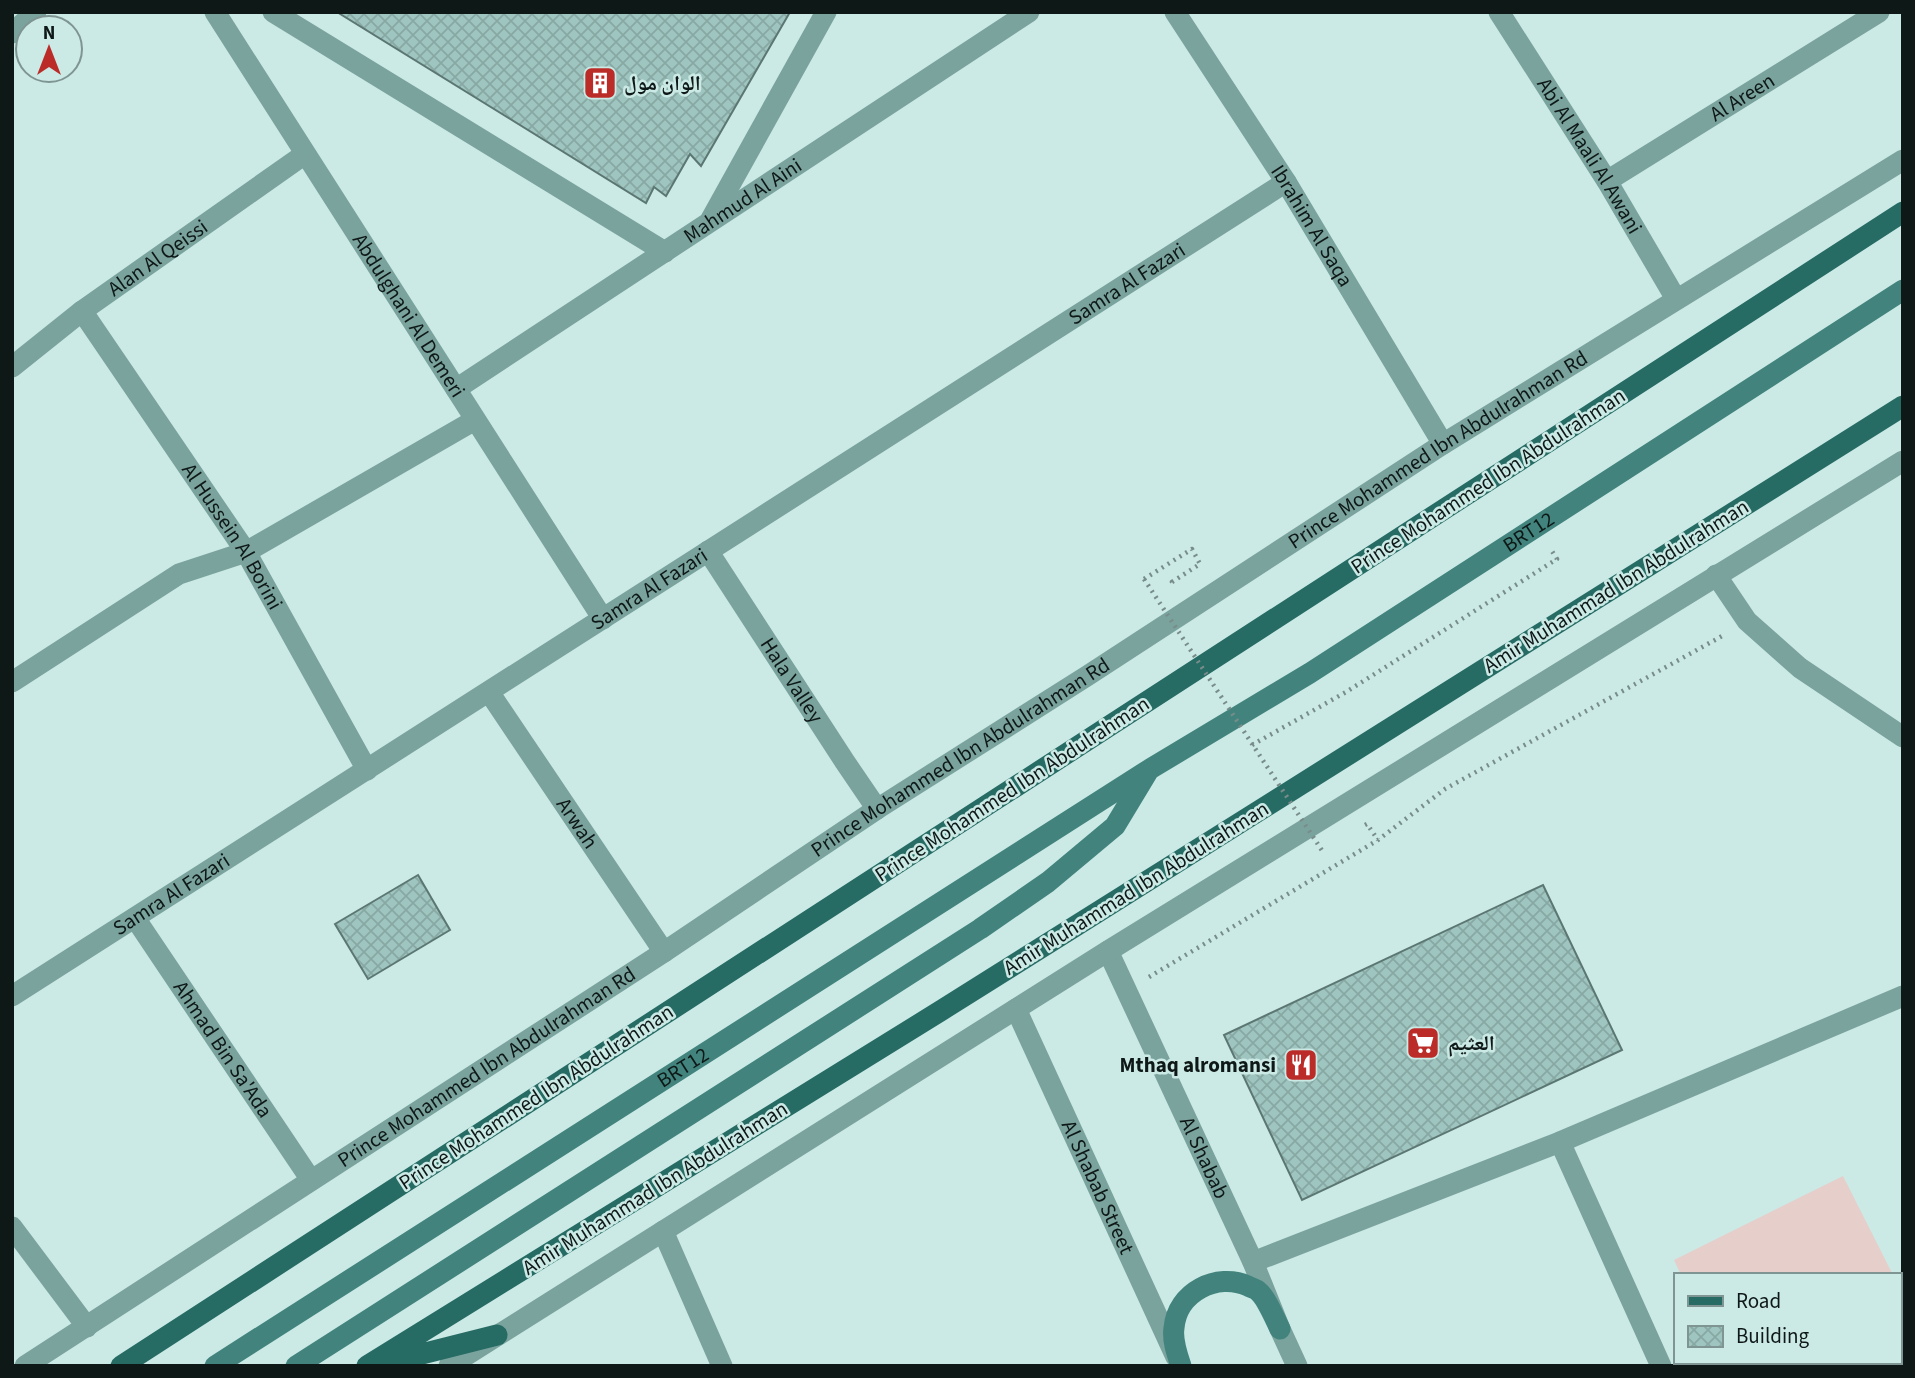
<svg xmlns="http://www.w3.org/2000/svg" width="1915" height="1378" font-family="'Source Sans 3','Noto Naskh Arabic',sans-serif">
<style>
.pitch{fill:#e6cecb}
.building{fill:url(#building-cross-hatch);stroke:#5c7773;stroke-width:2}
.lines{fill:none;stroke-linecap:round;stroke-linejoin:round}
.path{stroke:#788d8a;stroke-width:4.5;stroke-dasharray:2 5;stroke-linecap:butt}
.street{stroke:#7aa39e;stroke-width:21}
.secondary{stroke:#42847d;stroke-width:21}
.primary{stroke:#266b64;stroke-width:21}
.path-bridge{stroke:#788d8a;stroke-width:4.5;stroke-dasharray:2 5;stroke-linecap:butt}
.labels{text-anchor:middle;stroke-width:5;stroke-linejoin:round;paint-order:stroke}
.poi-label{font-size:21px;font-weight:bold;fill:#0e1817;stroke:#cbe9e5;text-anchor:start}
.street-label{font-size:21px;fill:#0e1817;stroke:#cbe9e5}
</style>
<defs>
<pattern id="building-cross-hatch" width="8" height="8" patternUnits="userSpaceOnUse" patternTransform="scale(1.75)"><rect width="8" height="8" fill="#9fc5c0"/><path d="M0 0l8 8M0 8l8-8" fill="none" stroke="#88a8a4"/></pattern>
</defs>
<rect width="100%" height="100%" fill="#cbe9e5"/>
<path class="pitch" d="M1843,1176L1893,1275H1681L1674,1260Z"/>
<path class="building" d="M337,12H790L701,166L690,154L666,196L654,187L646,203Z
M418,875L450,930L368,979L335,924Z
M1543,885L1622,1050L1302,1200L1224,1035Z
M1903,1330V1366H1829L1837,1362H1899V1332Z"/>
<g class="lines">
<path class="path" d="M1144,579L1192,549L1200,564L1172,582L1175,586
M1252,745L1346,692L1557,559L1550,548
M1365,825L1367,824L1378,840
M1149,977L1378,840L1445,789L1724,635"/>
<g class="street">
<path id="s1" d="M215,12L603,619"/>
<path d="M273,12L665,252"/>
<path id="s2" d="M1175,12L1286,182L1443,444"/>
<path id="s3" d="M1499,12L1607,181L1676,299"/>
<path d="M12,33L36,12"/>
<path id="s4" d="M1607,181L1879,12"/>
<path d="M711,219L826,12"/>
<path id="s5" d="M82,311L246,552L367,770"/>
<path id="s6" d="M12,367L82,311L305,154"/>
<path id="s7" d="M456,389L1029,12"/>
<path id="s8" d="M708,551L845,762L877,809"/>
<path d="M1716,575L1747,621L1800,668L1903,737"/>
<path d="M12,682L179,574L246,552L475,420"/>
<path id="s9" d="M489,692L664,952"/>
<path id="s10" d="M135,918L311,1180"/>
<path id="s11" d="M1108,951L1253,1262L1280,1329L1297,1366"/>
<path id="s12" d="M12,996L1286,182"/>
<path id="s13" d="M1016,1009L1176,1357"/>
<path d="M1560,1142L1661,1366"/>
<path d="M12,1227L87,1327"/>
<path d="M663,1231L722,1366"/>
<path d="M1253,1262L1560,1142L1903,996"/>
<path id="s14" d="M25,1366L664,952L877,809L1087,676L1443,444L1903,160"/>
<path d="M449,1366L1108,951L1903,461"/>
</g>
<g class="secondary">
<path id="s15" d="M215,1366L1150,769L1310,673L1903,290"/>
<path d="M296,1366L980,929L1048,882L1115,826L1147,773"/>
<path d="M1181,1366C1177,1354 1172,1340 1174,1328C1177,1292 1217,1272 1248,1286C1251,1288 1255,1288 1258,1291C1266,1297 1275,1319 1280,1329"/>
</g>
<path class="primary" d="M382,1364L497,1335
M121,1366L1903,212
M367,1366L942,1010L1903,406"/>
<path class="path-bridge" d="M1144,579L1323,852"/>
</g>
<defs>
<symbol id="building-square" viewBox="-11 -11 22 22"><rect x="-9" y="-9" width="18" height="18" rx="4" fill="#bb2c29" stroke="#cbe9e5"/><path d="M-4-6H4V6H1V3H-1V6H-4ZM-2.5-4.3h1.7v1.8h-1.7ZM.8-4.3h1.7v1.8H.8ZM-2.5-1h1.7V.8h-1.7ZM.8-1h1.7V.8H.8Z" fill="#fff"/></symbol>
<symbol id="supermarket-square" viewBox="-11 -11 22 22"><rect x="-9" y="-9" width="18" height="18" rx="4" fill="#bb2c29" stroke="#cbe9e5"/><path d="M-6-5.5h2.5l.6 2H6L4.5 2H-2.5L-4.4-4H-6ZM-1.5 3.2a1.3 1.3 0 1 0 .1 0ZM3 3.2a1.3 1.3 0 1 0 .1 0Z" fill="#fff"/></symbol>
<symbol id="restaurant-square" viewBox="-11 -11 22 22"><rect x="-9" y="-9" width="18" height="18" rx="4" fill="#bb2c29" stroke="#cbe9e5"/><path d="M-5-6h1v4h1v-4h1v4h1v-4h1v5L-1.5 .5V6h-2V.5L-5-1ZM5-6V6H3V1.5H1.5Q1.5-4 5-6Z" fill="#fff"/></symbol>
</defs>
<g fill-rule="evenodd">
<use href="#building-square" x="581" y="64" width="38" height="38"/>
<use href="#supermarket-square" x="1404" y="1024" width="38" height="38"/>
<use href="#restaurant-square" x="1282" y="1046" width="38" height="38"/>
</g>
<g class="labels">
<g class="poi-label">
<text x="624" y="90">الوان مول</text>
<text x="1448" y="1050">العثيم</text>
<text x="1276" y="1072" text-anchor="end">Mthaq alromansi</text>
</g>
<g class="street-label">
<text dy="7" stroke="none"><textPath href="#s4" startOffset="159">Al Areen</textPath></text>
<text dy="7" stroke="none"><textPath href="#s3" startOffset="170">Abi Al Maali Al Awani</textPath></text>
<text dy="7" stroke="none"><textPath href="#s7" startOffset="343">Mahmud Al Aini</textPath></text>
<text dy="7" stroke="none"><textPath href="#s2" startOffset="254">Ibrahim Al Saqa</textPath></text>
<text dy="7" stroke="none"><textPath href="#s6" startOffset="182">Alan Al Qeissi</textPath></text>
<text dy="7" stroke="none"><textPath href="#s12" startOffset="1323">Samra Al Fazari</textPath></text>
<text dy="7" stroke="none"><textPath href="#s1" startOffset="360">Abdulghani Al Demeri</textPath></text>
<text dy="7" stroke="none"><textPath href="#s14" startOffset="1684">Prince Mohammed Ibn Abdulrahman Rd</textPath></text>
<text transform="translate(1488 481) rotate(-33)" y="7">Prince Mohammed Ibn Abdulrahman</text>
<text dy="7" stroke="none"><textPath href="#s15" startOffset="1556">BRT12</textPath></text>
<text dy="7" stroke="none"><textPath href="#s5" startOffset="271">Al Hussein Al Borini</textPath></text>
<text transform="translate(1616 586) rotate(-32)" y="7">Amir Muhammad Ibn Abdulrahman</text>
<text dy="7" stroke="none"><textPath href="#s12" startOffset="756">Samra Al Fazari</textPath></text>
<text dy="7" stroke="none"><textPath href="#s8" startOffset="154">Hala Valley</textPath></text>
<text dy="7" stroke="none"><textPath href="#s14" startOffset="1116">Prince Mohammed Ibn Abdulrahman Rd</textPath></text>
<text transform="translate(1012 789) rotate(-33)" y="7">Prince Mohammed Ibn Abdulrahman</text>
<text dy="7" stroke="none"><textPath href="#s9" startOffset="158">Arwah</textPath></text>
<text transform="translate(1136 888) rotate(-32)" y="7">Amir Muhammad Ibn Abdulrahman</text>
<text dy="7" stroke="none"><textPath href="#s12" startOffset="189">Samra Al Fazari</textPath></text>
<text dy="7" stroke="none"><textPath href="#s10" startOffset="158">Ahmad Bin Sa'Ada</textPath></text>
<text dy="7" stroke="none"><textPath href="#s14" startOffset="550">Prince Mohammed Ibn Abdulrahman Rd</textPath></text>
<text dy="7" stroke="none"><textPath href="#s15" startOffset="555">BRT12</textPath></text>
<text transform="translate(536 1097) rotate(-33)" y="7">Prince Mohammed Ibn Abdulrahman</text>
<text dy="7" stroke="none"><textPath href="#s11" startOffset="228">Al Shabab</textPath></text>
<text dy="7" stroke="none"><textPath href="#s13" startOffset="196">Al Shabab Street</textPath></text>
<text transform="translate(655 1188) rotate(-32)" y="7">Amir Muhammad Ibn Abdulrahman</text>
</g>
</g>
<rect width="1915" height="1378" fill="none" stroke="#0e1817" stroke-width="28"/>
<rect x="1674" y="1273" width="228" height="91" fill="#cbe9e5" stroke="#7f9593" stroke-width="2"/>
<rect x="1688" y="1296" width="35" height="10" fill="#266b64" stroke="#7f9593" stroke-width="2"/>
<text x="1736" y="1308" font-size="21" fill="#0e1817">Road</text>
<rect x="1688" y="1326" width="35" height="21" fill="url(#building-cross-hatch)" stroke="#7f9593" stroke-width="2"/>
<text x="1736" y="1343" font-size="21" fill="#0e1817">Building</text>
<g transform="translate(49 49)"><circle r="33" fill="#cbe9e5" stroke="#7f9593" stroke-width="2"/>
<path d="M0-5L12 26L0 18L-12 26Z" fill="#bb2c29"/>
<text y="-10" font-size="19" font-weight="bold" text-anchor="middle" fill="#0e1817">N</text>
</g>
</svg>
